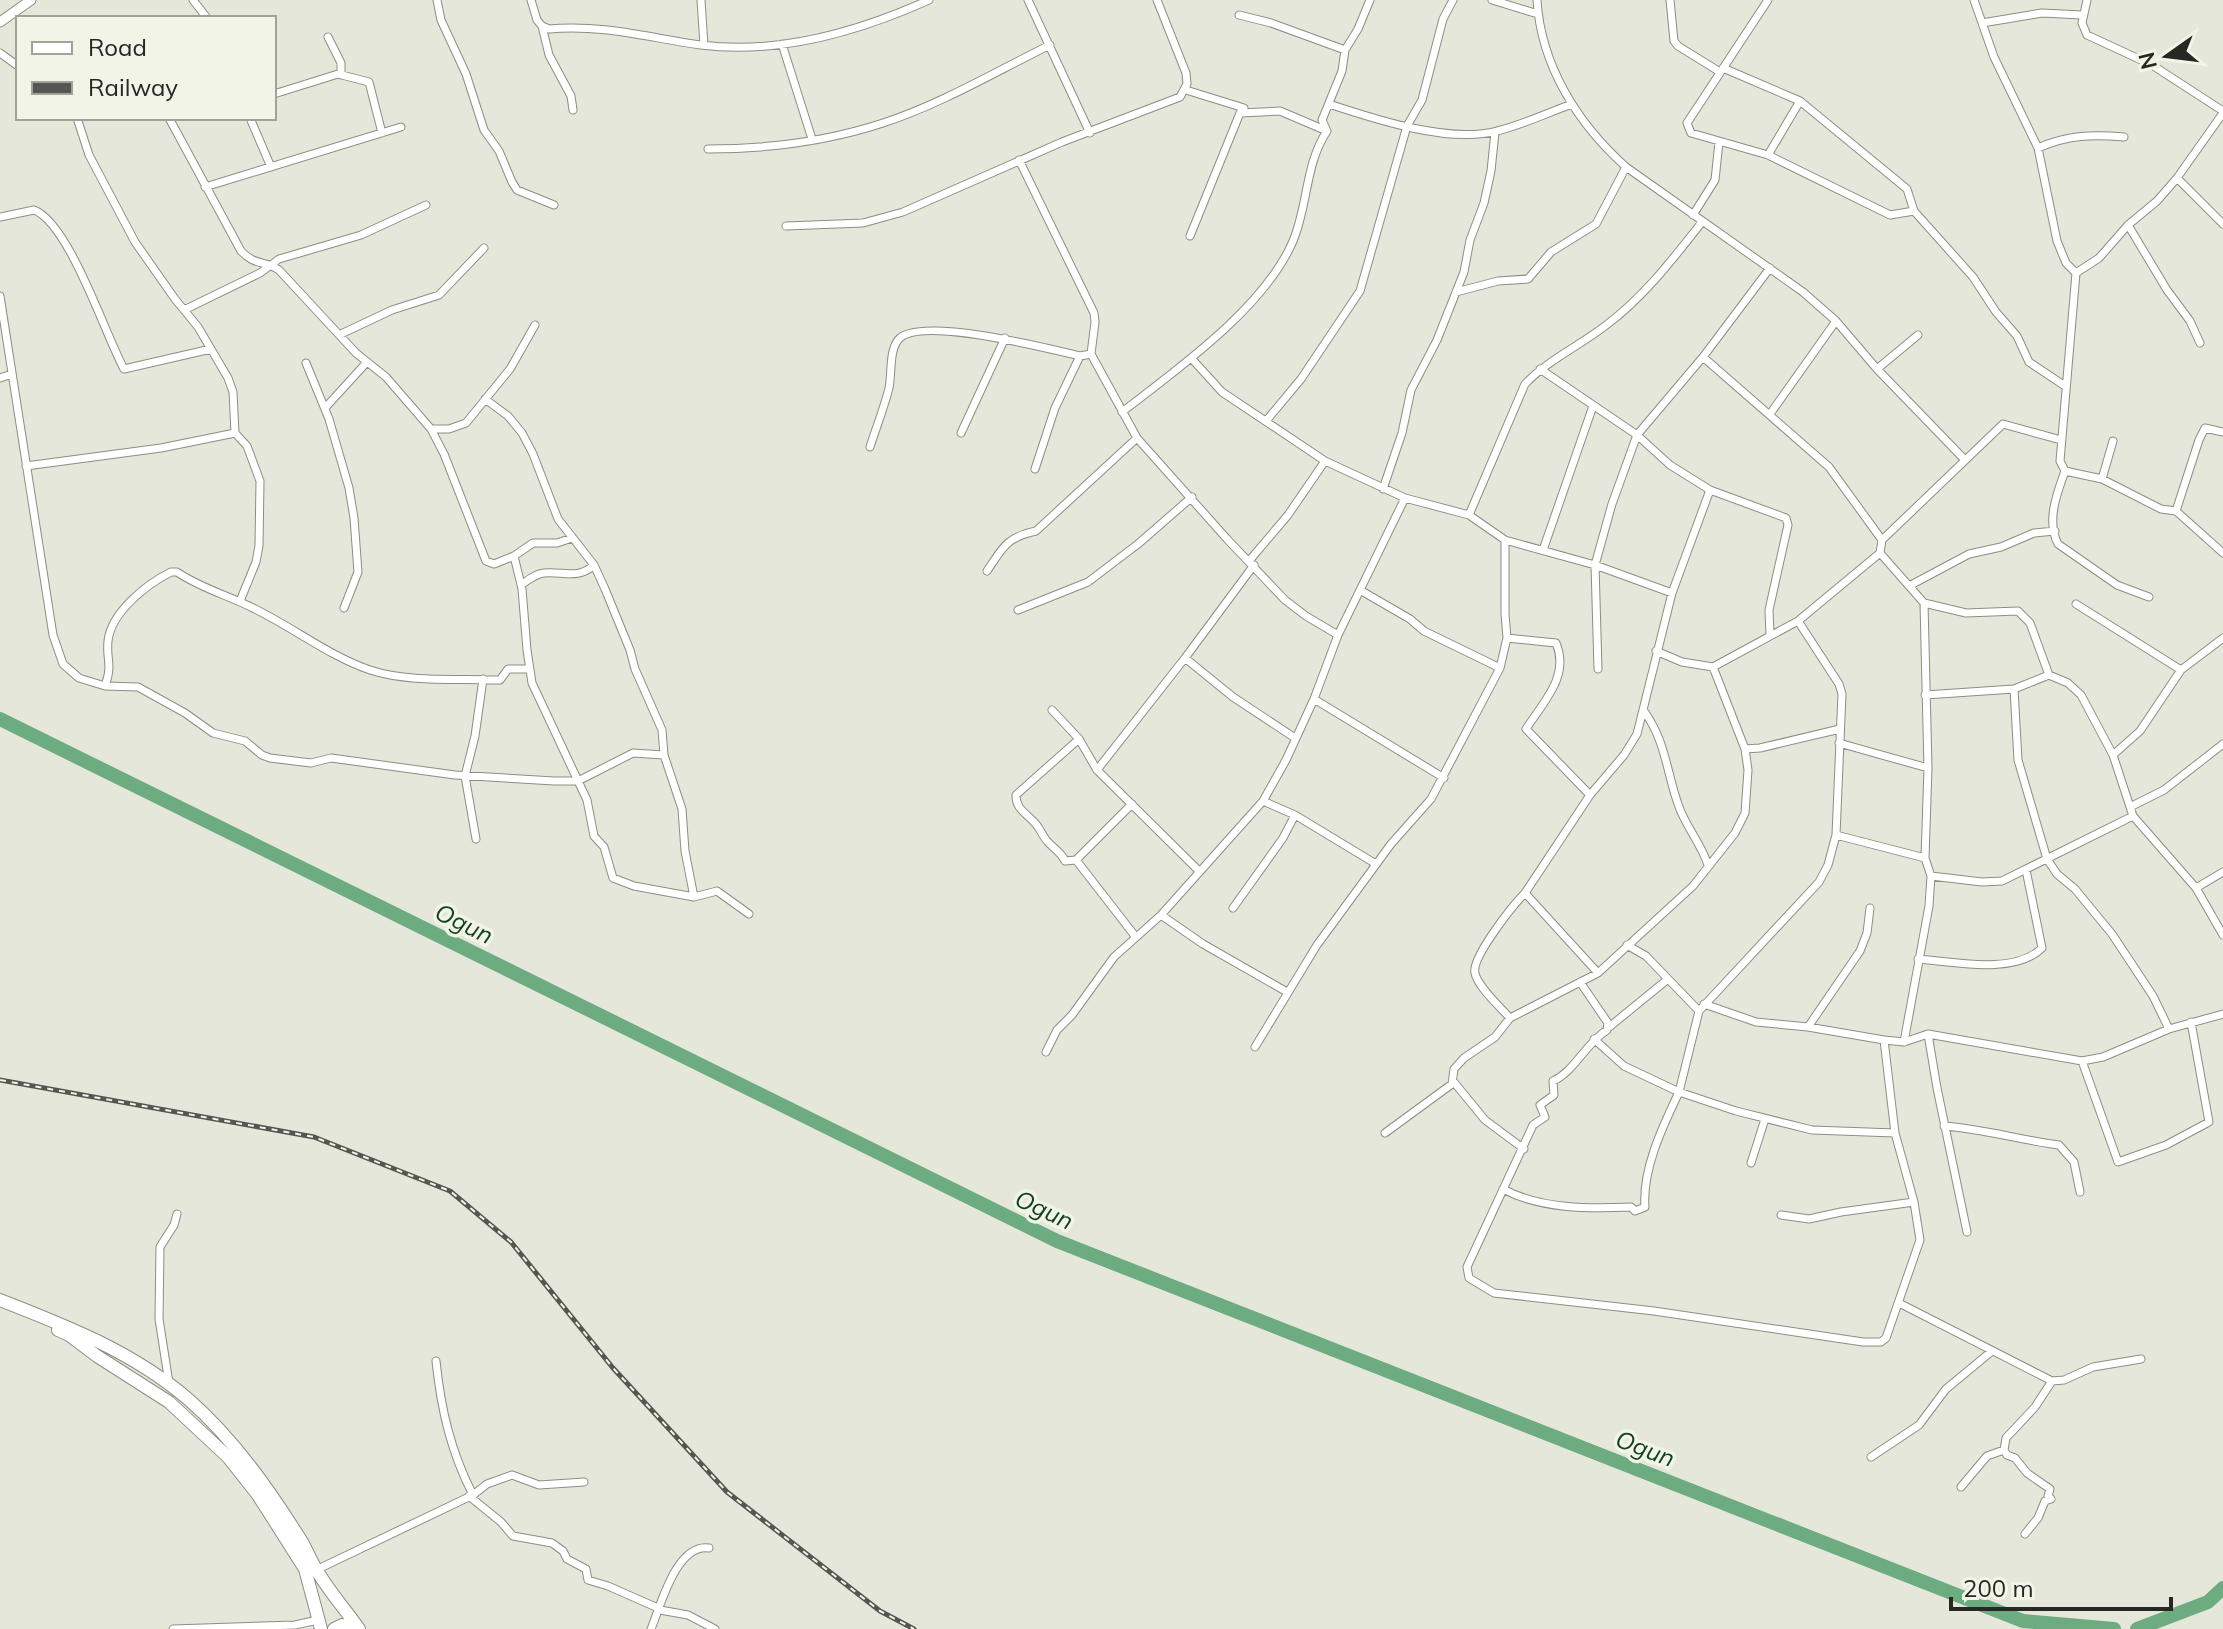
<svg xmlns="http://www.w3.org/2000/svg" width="2223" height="1629" font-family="Mulish,sans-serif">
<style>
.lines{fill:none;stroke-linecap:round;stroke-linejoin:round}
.river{stroke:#6dac80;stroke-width:14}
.minor-casing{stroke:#8d8e83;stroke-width:9}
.tertiary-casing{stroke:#8d8e83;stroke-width:11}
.trunk-casing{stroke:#8d8e83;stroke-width:14}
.minor{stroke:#fff;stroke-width:7}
.tertiary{stroke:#fff;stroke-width:9}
.trunk{stroke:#fff;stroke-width:12}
.rail-casing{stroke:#555650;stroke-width:5}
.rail{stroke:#f2f4e7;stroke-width:2;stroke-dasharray:6;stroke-linecap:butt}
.labels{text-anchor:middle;stroke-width:7;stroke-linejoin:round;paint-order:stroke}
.water-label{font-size:24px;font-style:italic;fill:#104123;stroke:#f2f4e7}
</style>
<rect width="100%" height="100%" fill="#e5e7da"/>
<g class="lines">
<path class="river" d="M0,719L1057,1241L2023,1621L2114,1629
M2137,1629L2208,1602L2223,1588"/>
<defs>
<path id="minor" d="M193,0L207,18
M437,0L441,20L466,74L484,130L499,151L512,182L517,190L554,205
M531,0L537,20L542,26L549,55L571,96L573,110
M701,0L704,45
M1028,0L1090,133
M1492,0L1538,14
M1537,0C1541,66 1578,124 1626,167L1803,292L1836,321L1877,369L1964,459
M1670,0L1674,41L1678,46L1720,72
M1768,0L1687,123L1691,133L1768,155L1890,215L1914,211
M1974,0L1994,57L2038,148L2057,241L2066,263L2076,273
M2087,0L2082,23L2087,35L2152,65L2223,111
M1239,15L1271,23L1345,50
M1982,23L2042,13L2082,15
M542,26L549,29C602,24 650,38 701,45C778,55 860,31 929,0
M328,37L341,63V75
M782,44L812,139
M0,53L18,66
M1723,68L1800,101L1768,155
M1186,90L1244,108L1240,113L1280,111L1327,131
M274,94L338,74L369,82L382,133
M1800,101L1907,189L1914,211L1973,277L1996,312L2017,336L2029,362L2065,386
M1329,104C1374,119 1450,144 1497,131C1522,125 1547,113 1572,104
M2223,113L2177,178L2157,201L2128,225L2099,258L2076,273L2060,461L2065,471L2102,479L2161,509L2176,511L2223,553
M77,118L89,155L135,242L175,299L198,327L228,378L233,392L235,433L247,446L260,481L259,546L256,562L240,601
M169,118L241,251C255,266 264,260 279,270L356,353L386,377L431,429L444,454L486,561L494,564L514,556L533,543H557L572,538
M250,118L271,167
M2038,148C2067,135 2093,134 2124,137
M708,149C765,149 828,141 883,123C941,104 995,72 1050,45
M1019,160L1094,313L1095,322L1091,354L1137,438L1227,539L1285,600L1306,616L1338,635
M2177,178L2223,224
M205,187L401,127
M1693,215L1715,180L1719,142
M0,217L34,210C69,223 105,334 124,369L211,349
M2128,225L2167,290L2190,321L2200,343
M786,226L863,223L903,212L1062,142L1180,97L1187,84L1186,73L1157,0
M1190,236L1240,113
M1456,292L1498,281L1528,279L1551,252L1596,224L1626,167
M0,296L53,635L63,664L79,678L105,686L138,687L185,713L213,733L245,741L262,755L270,758L311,763L331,758L455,775L554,781H578L633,753L664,755
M184,310L260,273L279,259L361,235L426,205
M341,334L392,310L439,295L484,248
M1703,357L1829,467L1882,540
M1192,359L1222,392L1325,461L1405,498L1469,515L1505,540L1595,565L1672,593
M306,363L329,419L349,488L354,518L358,572L344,608
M1540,369L1637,435L1670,465L1710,490L1786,518L1788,525L1769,610L1770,636
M1877,369L1918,335
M0,378L12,374
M485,399L508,416L522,433L533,454L558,519L594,565L605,589L630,650L635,669L662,730L664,755L682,809L685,851L694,897
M325,408L367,362
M1122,412C1178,369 1265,307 1293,241C1308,206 1305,164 1327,131L1322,120L1342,71L1345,50L1358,29L1370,0
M1770,414L1836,321
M1266,421L1301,379L1360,291L1407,126L1422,100L1443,19L1453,0
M431,429H449L466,423L510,369L535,325
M961,433L1005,338
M870,447C876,428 884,408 889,388C892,373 889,352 898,340C917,315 1051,349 1080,356L1091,354
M26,466L161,448L235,433
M1035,469L1055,408L1080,356
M2065,471C2057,493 2046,521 2058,544L2117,585L2149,597
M2102,479L2113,441
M1383,489L1402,433L1411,390L1437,340L1464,272L1470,240L1484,203L1491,171L1495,132
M2176,511L2199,440L2205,428L2223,432
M1469,515L1525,384C1548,360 1579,346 1605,326C1643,298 1673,259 1702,222
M1543,550L1593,406
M1880,553L1924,603L1928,768L1925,858L1931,876L1929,906L1904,1042
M514,556L522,589L527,650L532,683L587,800L594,836L604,847L613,878L634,886L694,897L717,891L749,914
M1249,561L1288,515L1325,461
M987,571C1003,547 1007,537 1036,531L1137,438
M521,585C528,580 535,574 544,573C562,571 578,580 594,565
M1909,586L1969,554L2001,547L2034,533L2055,531
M1360,590L1410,619L1424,631L1500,668
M1924,603L1966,613L2018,611L2030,623L2049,675
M2076,604L2181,670
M1018,610L1088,582L1138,544L1192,497
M1507,638L1556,643C1570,676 1544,701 1526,729L1590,795
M1656,651L1682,662L1713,667L1798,621L1880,553L1882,540L2003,424L2061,440
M1185,658L1233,697L1295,738
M1598,669L1595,565L1612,504L1637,435L1703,357L1770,268
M105,686C113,663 106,661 108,641C111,612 147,584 171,572H177C200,588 230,596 255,609C294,628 329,656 370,670C410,683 458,678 500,680L508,669H530
M2014,689L2018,760L2047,859L2057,874L2075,889L2112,934L2153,996L2169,1029
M1925,695L2014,689L2049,675L2068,683L2081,695L2113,755L2133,816L2196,888L2223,935
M1314,699L1444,778
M1052,710L1079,739L1097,770L1199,871
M1644,711C1666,742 1666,770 1678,804C1685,826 1701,843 1708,865
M1079,739L1016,795C1016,809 1025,812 1033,821C1040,827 1042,836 1048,842C1054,849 1061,852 1065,861L1076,860L1132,804
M1839,743L1928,768
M1745,749L1760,748L1840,729
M2113,755L2140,731L2181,670L2223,638
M1097,770L1185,658L1254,565
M1263,801L1295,815L1376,864
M2130,807L2164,790L2223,744
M1836,835L1925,858
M476,839L465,776L475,736L483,679
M1076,860L1135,936
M1931,876L1982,882L2002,881L2133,816
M2196,888L2223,872
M1233,908L1283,838L1295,815
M1161,915L1203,944L1287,992
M1627,945L1646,956L1699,1011
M1918,959C1954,962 2015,975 2042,948L2026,870
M1598,973L1525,893L1590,795L1624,755L1637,734L1672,593L1710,490
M1580,982L1608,1023L1607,1030C1585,1044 1575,1071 1553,1081L1554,1095L1540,1105L1545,1117L1533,1125L1467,1267L1469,1278L1494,1293L1654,1311L1863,1342H1881L1886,1338L1920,1240L1914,1202L1895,1133L1884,1040
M1704,1004L1756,1022L1808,1027L1884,1040L1904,1042L1928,1034L2082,1061L2103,1057L2169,1029L2223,1014
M1510,1018C1501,1008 1477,986 1475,973C1471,958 1513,905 1525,893
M1808,1027L1860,951L1867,933L1870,908
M1608,1028L1668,979
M1928,1034L1937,1088L1967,1232
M1594,1039L1624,1066L1679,1092L1699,1011L1819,882L1828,865L1836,835L1842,694L1839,684L1798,621
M1255,1047L1317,945L1391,844L1431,799L1500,668L1507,638L1505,614V540
M1046,1052L1057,1030L1072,1015L1114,957L1161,915L1263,801L1286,760L1314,699L1338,635L1405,498
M2082,1061L2118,1162L2166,1145L2209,1122L2191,1022
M1452,1084L1453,1081L1485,1120L1524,1149
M1944,1126C1984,1129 2020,1140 2059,1145L2074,1162L2080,1192
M1385,1133L1452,1084L1454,1069L1464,1058L1495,1037L1510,1018L1598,973L1693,886L1735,833L1745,813L1748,770L1745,749L1713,667
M1751,1163L1765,1119
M1503,1189C1540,1209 1589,1209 1631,1207L1635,1211L1645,1207C1642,1169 1663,1126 1679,1092L1736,1111L1812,1130L1895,1133
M1781,1215L1809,1219L1841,1212L1914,1202
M1899,1303L2052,1381
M436,1361C441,1410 451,1452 473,1495
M169,1383L159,1319L160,1247L174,1225L177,1214
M2004,1450L2007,1455L2015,1458L2027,1473L2050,1489L2048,1496L2051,1499L2045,1501L2038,1518L2025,1534
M1871,1457L1919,1425L1946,1389L1992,1351
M1961,1487L1987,1456L2004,1450L2006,1438L2035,1407L2052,1381L2064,1380L2093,1367L2141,1359
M469,1496L501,1522L513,1536L552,1543L563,1551L567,1559L586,1569L588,1580L608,1586L658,1608
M316,1570L473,1495L487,1484L512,1475L539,1485L584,1482
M660,1610L688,1615L715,1629
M173,1629L295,1625L318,1620
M651,1629C660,1608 676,1543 709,1548"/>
<path id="tertiary" d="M0,22L31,0"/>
<path id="trunk" d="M0,1300C67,1326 133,1352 188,1399C234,1439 270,1491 302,1542C307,1551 311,1561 316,1569C328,1590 345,1609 359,1629
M58,1330L69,1335L97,1356L169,1402L228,1457L258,1495L305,1569L321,1629
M334,1629L342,1625L359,1629"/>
</defs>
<use href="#minor" class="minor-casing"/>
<use href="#tertiary" class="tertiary-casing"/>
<use href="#trunk" class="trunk-casing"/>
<use href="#minor" class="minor"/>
<use href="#tertiary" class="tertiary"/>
<use href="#trunk" class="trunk"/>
<defs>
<path id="rail" d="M0,1080L314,1137L450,1191L511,1242L613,1368L727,1492L880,1611L914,1629"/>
</defs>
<use href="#rail" class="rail-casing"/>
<use href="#rail" class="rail"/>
</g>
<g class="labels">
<g class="water-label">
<text transform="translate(464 924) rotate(26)" y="8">Ogun</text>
<text transform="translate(1044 1210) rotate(25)" y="8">Ogun</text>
<text transform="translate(1645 1449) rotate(21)" y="8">Ogun</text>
</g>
</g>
<rect x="16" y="16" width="260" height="104" fill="#f2f4e7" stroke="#a1a299" stroke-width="2"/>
<rect x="32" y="42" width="40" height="12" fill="#ffffff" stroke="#a1a299" stroke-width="2"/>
<text x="88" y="56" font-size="24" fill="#272723">Road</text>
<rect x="32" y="82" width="40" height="12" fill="#555650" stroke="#a1a299" stroke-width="2"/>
<text x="88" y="96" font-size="24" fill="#272723">Railway</text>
<g transform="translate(2167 56) rotate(256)" stroke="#f2f4e7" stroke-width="6" paint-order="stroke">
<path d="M0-6L14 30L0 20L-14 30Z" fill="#272723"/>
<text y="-12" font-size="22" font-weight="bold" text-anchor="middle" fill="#272723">N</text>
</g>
<path d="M1951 1597v12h220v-12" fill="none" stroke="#272723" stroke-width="4"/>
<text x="1963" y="1597" font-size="24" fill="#272723" stroke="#f2f4e7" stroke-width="6" paint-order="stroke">200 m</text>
</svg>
